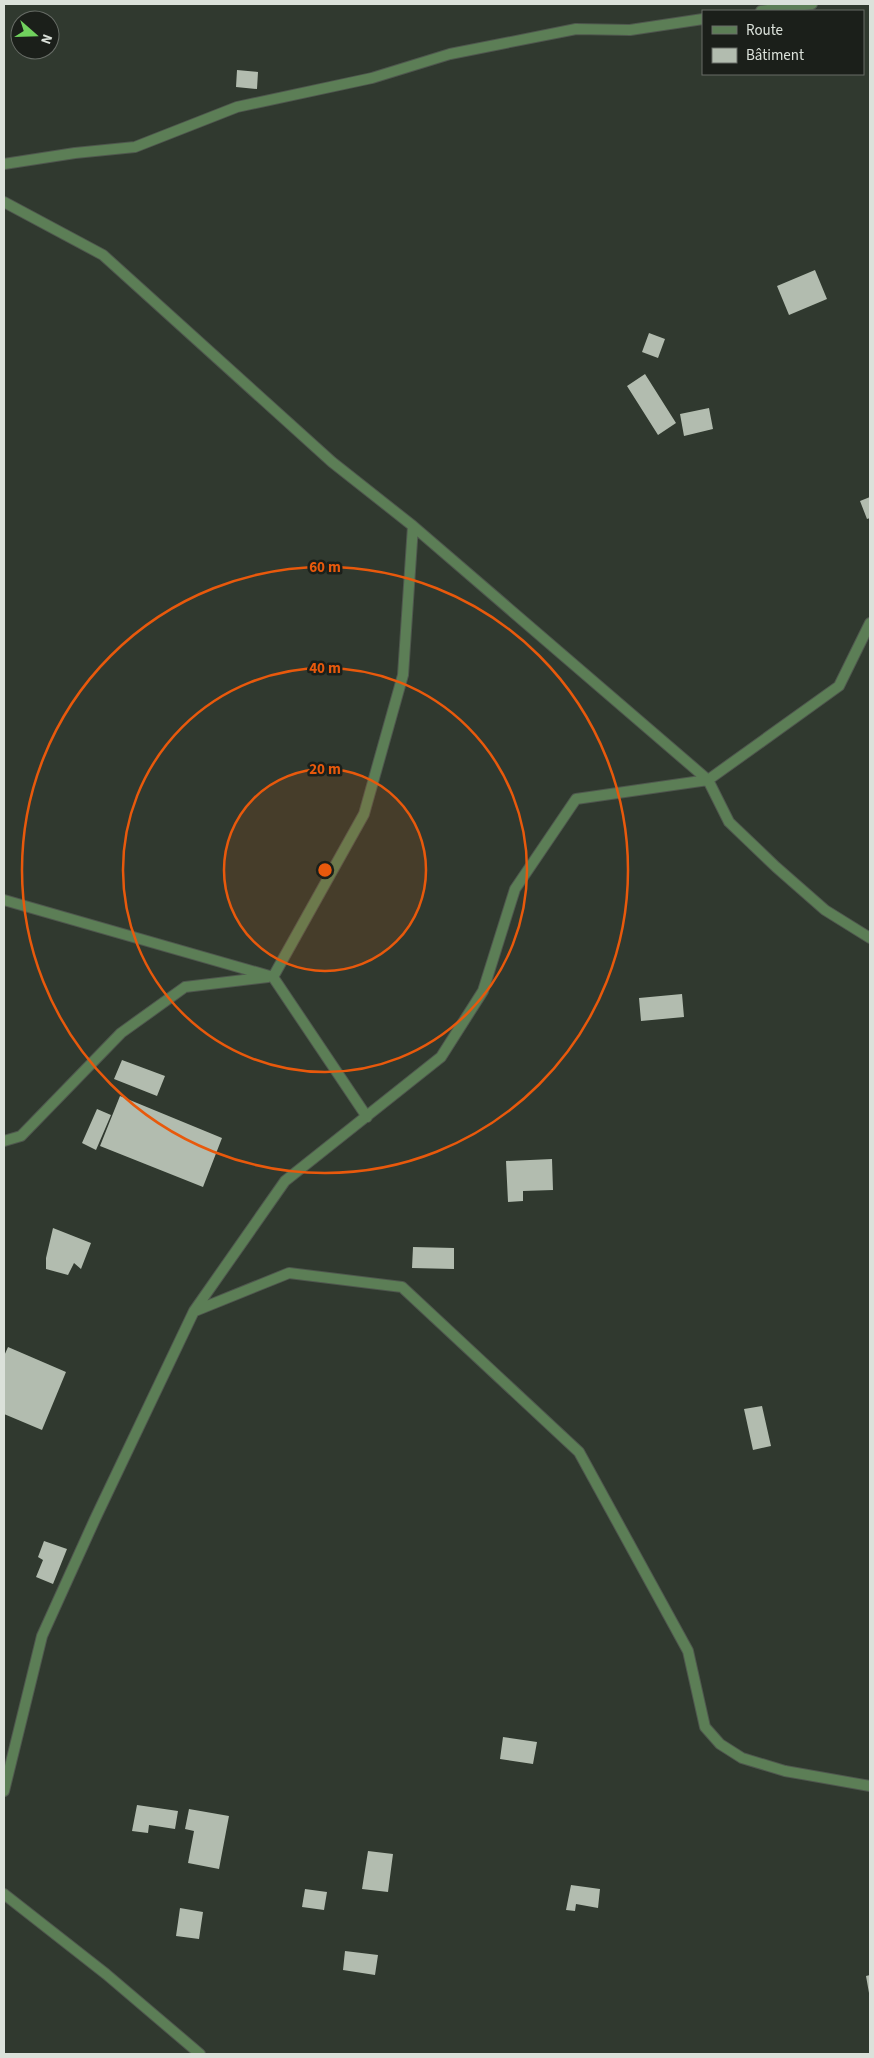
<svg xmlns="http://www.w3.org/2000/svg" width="874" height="2058" font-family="'Source Sans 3',sans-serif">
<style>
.building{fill:#b2bcaf}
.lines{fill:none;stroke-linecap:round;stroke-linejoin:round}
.minor-casing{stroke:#4f574e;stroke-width:12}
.minor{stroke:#5c7e56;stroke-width:10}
.ring{fill:none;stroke:#e8590c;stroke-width:2.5}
.centre{fill:#e8590c;stroke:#1b1f1a;stroke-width:2.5}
.ring-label{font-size:15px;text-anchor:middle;font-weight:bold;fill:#e8590c;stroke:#1b1f1a;stroke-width:5;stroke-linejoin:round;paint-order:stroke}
</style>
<rect width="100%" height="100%" fill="#30392f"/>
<path class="building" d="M237,70L258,72L257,89L236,87Z
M815,270L827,299L789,315L777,286Z
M649,333L665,339L658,358L642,352Z
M645,374L676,423L658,435L627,386Z
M709,408L713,429L684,436L680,414Z
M870,497V518L867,519L860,501Z
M682,994L684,1017L641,1021L639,998Z
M122,1060L165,1076L157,1096L114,1079Z
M120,1096L222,1138L203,1187L100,1146Z
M97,1109L111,1115L96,1150L82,1143Z
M552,1159L553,1190L523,1191V1201L508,1202L506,1161Z
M53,1228L91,1243L81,1269L74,1263L68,1275L46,1269V1258Z
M413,1247L454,1248V1269L412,1268Z
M8,1347L66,1372L42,1430L4,1414V1356Z
M762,1406L771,1446L753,1450L744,1409Z
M44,1541L67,1549L53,1584L36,1577L43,1560L38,1557Z
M503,1737L537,1742L533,1764L500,1759Z
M137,1805L178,1811L175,1829L149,1825L148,1833L132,1831Z
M189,1809L229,1816L219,1869L188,1863L194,1831L185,1829Z
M368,1851L393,1854L388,1892L362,1889Z
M571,1885L600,1889L598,1908L576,1904L575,1911L566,1910Z
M305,1889L327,1892L324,1910L302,1907Z
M180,1908L203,1912L199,1939L176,1936Z
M345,1951L378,1955L375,1975L343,1970Z
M870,1975V1992L869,1993L866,1976Z"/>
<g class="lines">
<defs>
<path id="minor" d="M761,11L812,4
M4,164L75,153L135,147L237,107L372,78L450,54L576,29L630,30L703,19
M4,202L103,255L332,462L413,526L708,780L729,822L776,867L825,910L870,938
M4,900L273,977L367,1117
M273,977L364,814L403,675L413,526
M4,1141L21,1136L121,1033L185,987L268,977
M195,1311L289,1273L402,1287L579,1452L688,1651L705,1727L720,1744L742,1758L785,1771L870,1786
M4,1791L42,1636L95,1519L194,1311L285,1181L441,1057L483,991L515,889L576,799L708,780L839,686L870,623
M4,1894L106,1974L200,2054"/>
</defs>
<use href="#minor" class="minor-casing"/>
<use href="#minor" class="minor"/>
</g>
<circle cx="325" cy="870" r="101" fill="#e8590c" fill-opacity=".12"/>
<g class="ring">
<circle cx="325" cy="870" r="101"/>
<circle cx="325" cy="870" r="202"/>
<circle cx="325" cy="870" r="303"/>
</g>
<circle cx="325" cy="870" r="8" class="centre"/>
<g class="ring-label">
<text x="325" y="572">60 m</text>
<text x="325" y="673">40 m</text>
<text x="325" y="774">20 m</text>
</g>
<rect width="874" height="2058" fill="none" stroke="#dbe1da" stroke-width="10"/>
<rect x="702" y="10" width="162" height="65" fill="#1b1f1a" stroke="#686d67"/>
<rect x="712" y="26" width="25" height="8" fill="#5c7e56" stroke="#686d67"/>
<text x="746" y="35" font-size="15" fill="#dbe1da">Route</text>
<rect x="712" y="48" width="25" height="15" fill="#b2bcaf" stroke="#686d67"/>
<text x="746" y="60" font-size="15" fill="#dbe1da">Bâtiment</text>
<g transform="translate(35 35) rotate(110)"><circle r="24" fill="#1b1f1a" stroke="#686d67"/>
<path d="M0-4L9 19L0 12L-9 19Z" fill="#71d25e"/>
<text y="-8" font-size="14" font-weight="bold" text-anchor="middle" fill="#dbe1da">N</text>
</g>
</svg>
